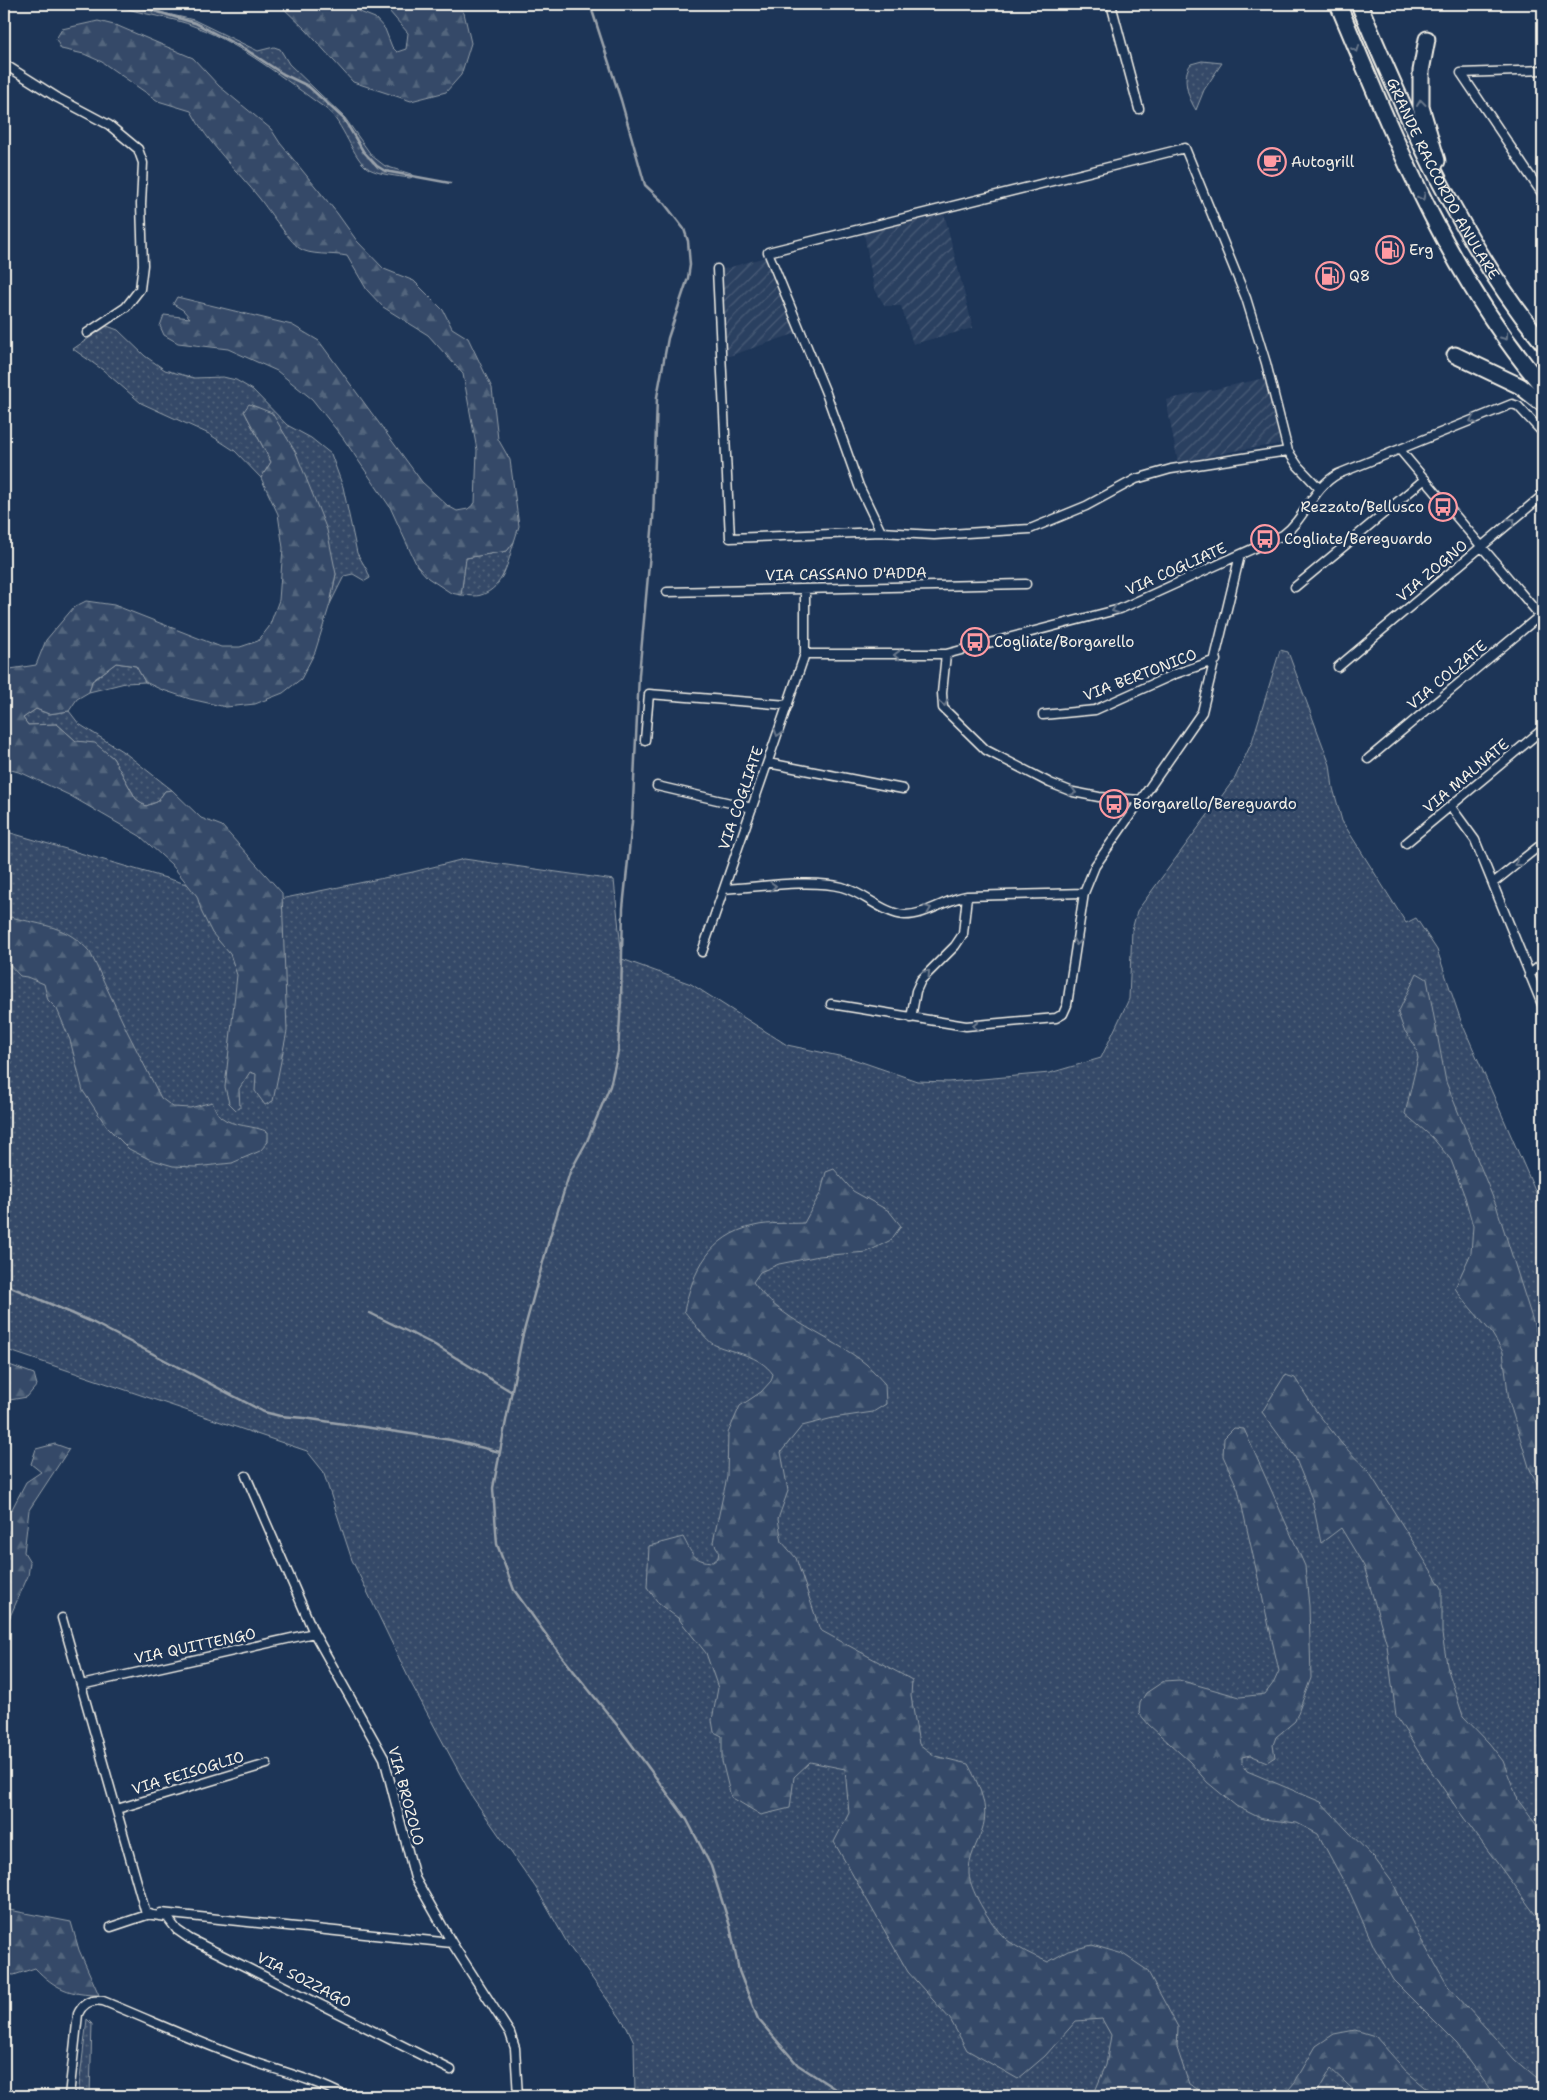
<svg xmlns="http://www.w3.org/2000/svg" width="1547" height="2100" font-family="'Shantell Sans',sans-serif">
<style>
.industrial{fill:url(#industrial-furrows)}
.grass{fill:url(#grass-dots);stroke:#949ea8}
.forest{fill:url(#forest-firs);stroke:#949ea8}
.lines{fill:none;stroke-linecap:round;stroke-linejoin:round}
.stream{stroke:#9aa2ab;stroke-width:2.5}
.street-casing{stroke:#f4f1e8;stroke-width:11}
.highway-casing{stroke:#f4f1e8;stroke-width:19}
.street{stroke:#1d3557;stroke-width:8}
.highway{stroke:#1d3557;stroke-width:15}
.oneway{stroke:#68778a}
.labels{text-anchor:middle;stroke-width:5;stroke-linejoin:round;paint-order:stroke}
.poi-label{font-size:15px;fill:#f4f1e8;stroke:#1d3557;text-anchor:start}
.street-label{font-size:15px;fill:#f4f1e8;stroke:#1d3557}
</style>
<defs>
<pattern id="industrial-furrows" width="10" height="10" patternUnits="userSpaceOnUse" patternTransform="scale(1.25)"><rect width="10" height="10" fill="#2a4060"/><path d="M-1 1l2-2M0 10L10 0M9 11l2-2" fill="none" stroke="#4a5c77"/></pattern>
<pattern id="grass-dots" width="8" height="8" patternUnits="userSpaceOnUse" patternTransform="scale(1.25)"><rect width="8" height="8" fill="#354a67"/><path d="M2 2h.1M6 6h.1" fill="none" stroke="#53657d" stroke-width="1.8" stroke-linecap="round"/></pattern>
<pattern id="forest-firs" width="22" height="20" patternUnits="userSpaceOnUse" patternTransform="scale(1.25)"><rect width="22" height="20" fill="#354a67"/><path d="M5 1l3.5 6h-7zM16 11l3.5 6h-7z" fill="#53657d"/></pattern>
</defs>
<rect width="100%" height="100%" fill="#1d3557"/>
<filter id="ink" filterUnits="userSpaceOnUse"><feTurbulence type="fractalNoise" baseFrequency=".02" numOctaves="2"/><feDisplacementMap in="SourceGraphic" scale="10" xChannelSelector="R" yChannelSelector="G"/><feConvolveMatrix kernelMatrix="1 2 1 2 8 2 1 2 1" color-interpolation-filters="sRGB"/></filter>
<g filter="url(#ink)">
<path class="industrial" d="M944,213L973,328L913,344L901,306H885L874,288L864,233Z
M765,257L797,333L726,357L721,270Z
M1265,378L1280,444L1234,451L1178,463L1166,400Z"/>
<path class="grass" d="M116,4H137L163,13L194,20L258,51L274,47L280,49L289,64L345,118L372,156L385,166L411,174L412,177L410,178C396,176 382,175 369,169C353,160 344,122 325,108C284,79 243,45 196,27C171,16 141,16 116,4Z
M1202,61L1222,63L1204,90L1196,110C1188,98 1181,76 1191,64Z
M107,326L118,330L145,356L165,370L194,378L223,377L236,380L253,390L287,425L311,438L331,454L343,487L357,553L367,570L370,578L365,581L353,574L344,576L330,604L336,574L296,453L244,411L271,462L261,478L235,451L209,434L141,403L103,370L73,349Z
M514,542C508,561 504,588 481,595C476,597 467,595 461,595L466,558L507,551Z
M1280,650L1288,652L1330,765L1333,788L1342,821L1406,923L1416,918L1437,950L1461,1021L1543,1209V2096H635L634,2042L627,2027L569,1946L536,1888L473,1798L411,1683L352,1560L323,1471L307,1451L4,1349V831L221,894L246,906L413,872L464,859L614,880L622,959L691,984L787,1045L853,1059L917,1081L948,1082L1050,1073L1101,1058L1129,999L1132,930L1137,911L1235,778L1252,742Z
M116,663L136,666L145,682L125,683L89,692L92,681Z
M36,709L49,714L69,711L79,724L125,753L172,790L165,791L157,802L146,806L136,799L113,758L95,744L76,741L57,724L28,725L23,718Z
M87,2019L92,2024L90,2096H78Z"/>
<path class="forest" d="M279,4H340L375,18L385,29L392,47L397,52L406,49L408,33L383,4H457L464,13L471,43L461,75L446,92L411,101L353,82L306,30Z
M98,21L118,26L193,58L219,86L271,129L280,143L337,213L357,241L384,269L414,281L443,310L452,328L468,338L492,388L498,439L510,460L519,526L514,542L507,551L466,558L461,595L451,593L428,578L417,566L390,507L343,438L312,399L277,371L228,349L178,343L164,335L160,326L164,315L190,318L183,310L173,304L177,297L292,325L319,341L422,482L448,506L457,511L468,509L475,503L477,450L463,374L428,335L383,307L367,290L347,256C333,253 309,256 299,248C289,240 269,211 260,199C237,170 208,144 191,111L158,101L102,62L84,54L61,49L56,39L62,29Z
M249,404L272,413L296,453L327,530L336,574L330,604L315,652L301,679L283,693L255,704L226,707L190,699L160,689L145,682L136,666L116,663L92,681L89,692L77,699L69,711L49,714L36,709L23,718L28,725L57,724L76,741L95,743L113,758L136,799L146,806L157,802L165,791L172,790L201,818L222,826L282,893L287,1031L273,1101L265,1105L255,1091L256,1074L250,1072L239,1089L240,1108L236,1110L229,1103L225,1087L237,975L230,954L212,933L202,913L197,896L171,864L140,836L69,795L22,773L4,768V670L36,665L46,640L74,607L86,601L114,605L221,647H240L258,641L269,627L279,600L283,548L278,514L261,478L271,462L244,411Z
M11,917C44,926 66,925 90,952L127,1031L161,1098L173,1107L190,1108L212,1102C214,1106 217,1114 221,1117C233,1127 254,1125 268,1132V1142L260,1151L232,1163L195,1167L173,1166L149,1159L129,1149L107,1127L83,1091L70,1040L57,1009L48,1000L44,984L27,977L20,976L4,959V922Z
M1417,973L1427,979L1446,1082L1496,1205L1543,1353V1569L1538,1549L1537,1529L1541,1512L1539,1489L1529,1467L1509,1401L1503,1352L1491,1332L1461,1297L1455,1288L1471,1253L1473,1226L1465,1197L1451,1160L1432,1137L1405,1114L1418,1058L1415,1045L1404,1030L1398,1013Z
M834,1169L853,1191L889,1211L901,1226L891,1240L867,1252L819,1256L779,1264L760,1272L753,1282C780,1321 831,1336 866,1364C873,1370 879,1378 885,1384L886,1404L873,1412L833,1418L802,1426L781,1452L788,1491L778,1519L782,1542L796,1558L820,1630L912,1680L911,1696L919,1744L935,1756L968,1764C979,1785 990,1807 982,1830C977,1844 968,1859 969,1874C970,1892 994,1929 1007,1940C1019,1949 1034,1956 1048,1962L1068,1951L1092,1945L1123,1954L1147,1970L1178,2027L1177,2048L1189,2084L1209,2096H1093L1106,2065L1111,2035L1102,2019L1076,2021L1045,2056L1018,2079L967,2050L950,2019L908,1972L834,1842L849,1813L845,1769L810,1762L794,1777L790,1808L761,1815L731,1797L722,1761V1736L714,1732L712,1720L718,1688L706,1653L678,1618L659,1604L647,1587L649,1546L683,1537C692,1553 692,1561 713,1562L718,1558L719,1551L713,1542L727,1477L728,1433L740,1406L761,1392L771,1381L773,1374C758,1354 736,1354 715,1345C707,1342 691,1319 684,1311C693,1271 710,1235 754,1226C770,1222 788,1224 804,1223L821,1192L826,1172Z
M4,1363L34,1374L37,1385L27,1397L4,1401Z
M1285,1375L1295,1378L1316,1411L1342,1444L1369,1472L1442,1588V1634L1448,1670L1463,1716L1489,1743L1503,1761L1518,1800L1543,1834V1925L1458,1810L1423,1759L1396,1716L1387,1645L1364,1566L1341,1528L1321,1543L1312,1499L1295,1457L1262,1412Z
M1234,1428L1244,1429L1305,1566L1309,1606L1311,1678L1295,1721L1276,1737L1273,1745L1275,1757L1267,1762L1250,1755L1242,1757V1762L1247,1771L1321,1802L1346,1829L1375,1859L1393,1883L1419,1936L1448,1986L1515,2060L1543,2084V2096H1495L1457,2044L1393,1980L1374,1947L1351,1895L1318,1834L1297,1823L1262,1819L1236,1806L1207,1782L1190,1762L1149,1725L1139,1713L1140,1703L1146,1693L1164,1681L1179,1680L1240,1697L1265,1694L1274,1682L1279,1671L1238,1489L1223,1456L1224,1438Z
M55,1444L69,1449L29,1510L24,1552L30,1562L28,1576L4,1630V1500L7,1512L12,1509L26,1482L41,1472L31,1464L36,1449Z
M4,1909L71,1922L79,1950L99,1995C71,1995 55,1989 35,1968L14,1975L4,1974Z
M1355,2030L1375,2036L1406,2071L1436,2096H1360L1331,2069L1315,2096H1283L1295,2082L1316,2046L1334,2034Z"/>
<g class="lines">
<path class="stream" d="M131,4L195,23L245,49L283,74L308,86L344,119L363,151L377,166L385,171L450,183
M590,4L621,100L645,185L664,203L684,229L688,241L690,265L688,278L668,338L657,397L653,520L639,675L632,822L623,908L621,1000L618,1052L610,1086L587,1141L570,1172L551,1233L522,1338L493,1488L497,1544L514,1590L560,1654L621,1730L687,1820L711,1866L730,1926L739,1971L758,2019L798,2065L846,2096
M4,1284L92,1322L264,1412L280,1416L304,1418L451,1440L500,1452
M370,1313L435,1345L512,1392"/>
<defs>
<path id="street" d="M1111,4L1139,109
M4,64L58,98L109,125L138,149L143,163L141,204L143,265L140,289L126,307L87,333
M1461,73L1543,195
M1461,73L1543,70
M717,269L730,538L881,532L934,535L1030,529L1086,506L1136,479L1171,469L1288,451
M1400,450L1542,618
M881,532L859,486L826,393L768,252L1185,148L1246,298L1266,363L1288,451L1298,466L1319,488
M1295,587L1425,479
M667,592L1026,584
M805,654H946L1120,609L1283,535C1306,518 1312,488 1338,474L1512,404L1518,406L1543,433
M946,654L942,693L943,708L986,750L1050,783L1073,792L1099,797L1141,800
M1338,667L1543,495
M1043,715L1095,710L1175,674L1216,660
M645,740L649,694L788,705
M1368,759L1543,613
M768,763L903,789
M657,786L752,808
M1451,807L1475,840L1543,1007
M1406,843L1543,729
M1493,883L1543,843
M724,889C758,887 810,879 842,887C864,893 884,914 905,915C927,915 946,899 967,896L1084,893
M702,952L805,654V589
M1529,975L1543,963
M831,1004L966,1026L1056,1018L1063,1014L1067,1005L1084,893L1095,866L1202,712L1240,555
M911,1018L916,991L921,980L955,946L963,934L967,896
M246,1476L314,1633L384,1758L415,1878L452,1943L510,2033L515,2048L518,2096
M62,1618L146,1914L167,1917L177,1930L190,1939L451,2070
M81,1685L314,1633
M117,1809L267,1764
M161,1913L452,1943
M111,1927L150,1914
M69,2096L78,2014C83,2003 91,1999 103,2001C150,2020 197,2042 245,2059C279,2071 313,2079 345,2096"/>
<g id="highway">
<path d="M1338,4C1394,138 1448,275 1543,387"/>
<path id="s1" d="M1359,4C1409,123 1461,242 1543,343"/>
<path d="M1427,39L1421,71V107L1437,161"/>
<path d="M1455,355L1520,386L1543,404"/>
</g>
</defs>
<use href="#street" class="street-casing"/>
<use href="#highway" class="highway-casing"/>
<use href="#street" class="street"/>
<use href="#highway" class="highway"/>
</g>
<defs><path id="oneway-chevron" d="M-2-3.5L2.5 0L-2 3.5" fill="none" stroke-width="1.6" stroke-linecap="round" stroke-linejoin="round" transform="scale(1.25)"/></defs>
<g class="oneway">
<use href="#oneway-chevron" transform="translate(1356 49) rotate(68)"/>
<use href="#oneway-chevron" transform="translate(1421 103) rotate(-96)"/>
<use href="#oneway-chevron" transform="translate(1422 197) rotate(64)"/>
<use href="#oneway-chevron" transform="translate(1505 337) rotate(55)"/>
<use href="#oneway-chevron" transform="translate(1473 420) rotate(158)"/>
<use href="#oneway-chevron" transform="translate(1512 521) rotate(-40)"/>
<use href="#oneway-chevron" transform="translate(1115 610) rotate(160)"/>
<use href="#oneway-chevron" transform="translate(897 655) rotate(-179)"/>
<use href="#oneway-chevron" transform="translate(944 703) rotate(78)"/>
<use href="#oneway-chevron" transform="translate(778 733) rotate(109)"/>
<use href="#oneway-chevron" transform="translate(1073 792) rotate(16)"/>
<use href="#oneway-chevron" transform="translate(1518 863) rotate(142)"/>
<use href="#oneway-chevron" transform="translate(773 886) rotate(-3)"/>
<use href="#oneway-chevron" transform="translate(928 909) rotate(-22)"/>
<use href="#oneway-chevron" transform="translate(1077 942) rotate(99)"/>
<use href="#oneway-chevron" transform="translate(927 973) rotate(-47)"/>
<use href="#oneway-chevron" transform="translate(976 1026) rotate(178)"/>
</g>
</g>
<defs>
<symbol id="cafe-ring" viewBox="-11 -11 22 22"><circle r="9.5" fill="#1d3557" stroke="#ff9aa2" stroke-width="1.5"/><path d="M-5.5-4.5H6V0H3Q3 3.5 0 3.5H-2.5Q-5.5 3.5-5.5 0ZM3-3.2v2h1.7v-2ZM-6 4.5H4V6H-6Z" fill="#ff9aa2"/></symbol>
<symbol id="fuel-ring" viewBox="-11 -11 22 22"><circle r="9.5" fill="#1d3557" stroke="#ff9aa2" stroke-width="1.5"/><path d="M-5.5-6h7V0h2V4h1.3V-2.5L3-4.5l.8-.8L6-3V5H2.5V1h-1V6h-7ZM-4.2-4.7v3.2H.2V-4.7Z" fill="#ff9aa2"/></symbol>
<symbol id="bus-ring" viewBox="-11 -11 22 22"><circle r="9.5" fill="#1d3557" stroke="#ff9aa2" stroke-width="1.5"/><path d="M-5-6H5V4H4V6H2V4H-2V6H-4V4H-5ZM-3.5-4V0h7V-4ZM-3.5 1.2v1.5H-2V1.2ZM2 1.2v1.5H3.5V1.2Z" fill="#ff9aa2"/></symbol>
</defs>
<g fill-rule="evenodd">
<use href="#cafe-ring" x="1256" y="146" width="32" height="32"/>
<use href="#fuel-ring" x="1374" y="234" width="32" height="32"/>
<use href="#fuel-ring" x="1314" y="260" width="32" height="32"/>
<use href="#bus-ring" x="1427" y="491" width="32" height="32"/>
<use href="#bus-ring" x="1249" y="523" width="32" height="32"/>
<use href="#bus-ring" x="959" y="626" width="32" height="32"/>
<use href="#bus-ring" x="1098" y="788" width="32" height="32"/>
</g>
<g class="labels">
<g class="poi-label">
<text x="1291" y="167">Autogrill</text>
<text x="1409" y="255">Erg</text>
<text x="1349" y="281">Q8</text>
<text x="1424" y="512" text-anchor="end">Rezzato/Bellusco</text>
<text x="1284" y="544">Cogliate/Bereguardo</text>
<text x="994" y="647">Cogliate/Borgarello</text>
<text x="1133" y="809">Borgarello/Bereguardo</text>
</g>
<g class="street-label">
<text dy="5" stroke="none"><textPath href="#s1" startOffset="194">GRANDE RACCORDO ANULARE</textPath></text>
<text transform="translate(1176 569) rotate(-24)" y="5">VIA COGLIATE</text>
<text transform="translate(1432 571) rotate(-40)" y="5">VIA ZOGNO</text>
<text transform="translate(846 574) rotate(-1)" y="5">VIA CASSANO D'ADDA</text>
<text transform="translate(1140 675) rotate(-21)" y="5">VIA BERTONICO</text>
<text transform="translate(1447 675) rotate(-40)" y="5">VIA COLZATE</text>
<text transform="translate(1466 776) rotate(-40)" y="5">VIA MALNATE</text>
<text transform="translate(741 798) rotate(-71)" y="5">VIA COGLIATE</text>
<text transform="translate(195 1646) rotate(-12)" y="5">VIA QUITTENGO</text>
<text transform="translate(188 1773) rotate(-17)" y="5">VIA FEISOGLIO</text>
<text transform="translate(406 1796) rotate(75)" y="5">VIA BROZOLO</text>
<text transform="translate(304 1980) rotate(27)" y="5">VIA SOZZAGO</text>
</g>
</g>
<rect width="1547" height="2100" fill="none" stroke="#1d3557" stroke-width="20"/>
<rect x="10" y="10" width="1527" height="2080" fill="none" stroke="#f4f1e8" stroke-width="2" filter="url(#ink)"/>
</svg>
